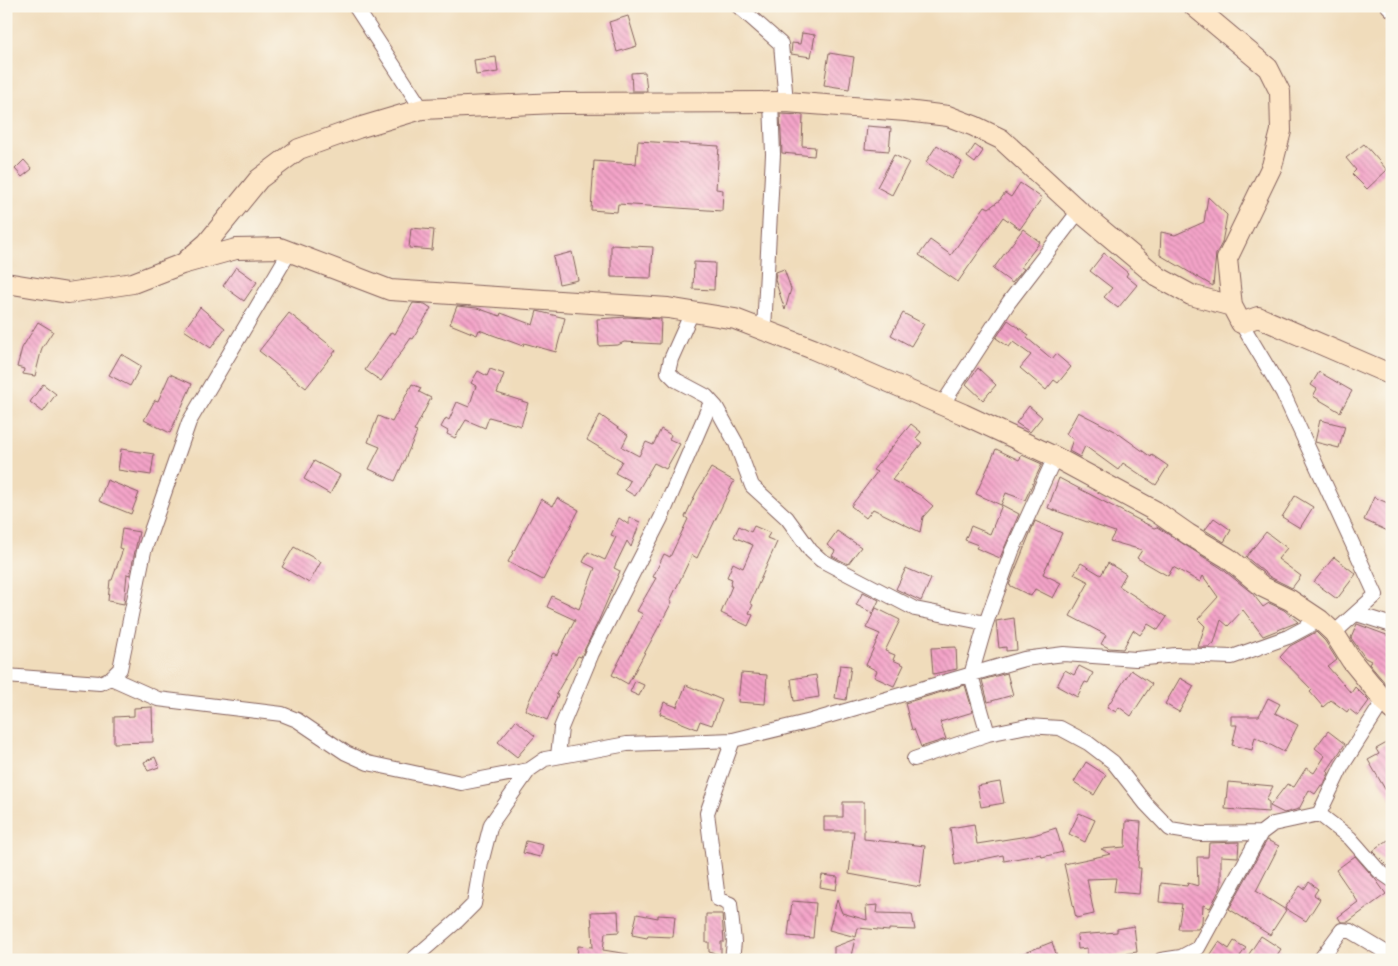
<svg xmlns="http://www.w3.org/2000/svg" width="1398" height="966" font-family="'Sorts Mill Goudy',serif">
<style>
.building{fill:url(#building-back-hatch)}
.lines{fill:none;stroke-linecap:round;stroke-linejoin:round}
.street-casing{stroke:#84615d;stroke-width:16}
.secondary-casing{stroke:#84615d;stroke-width:22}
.street{stroke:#fff;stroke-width:14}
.secondary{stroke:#fde5c5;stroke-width:20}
</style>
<defs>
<pattern id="building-back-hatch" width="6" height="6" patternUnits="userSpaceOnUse" patternTransform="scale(1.25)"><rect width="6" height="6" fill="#f4a4c9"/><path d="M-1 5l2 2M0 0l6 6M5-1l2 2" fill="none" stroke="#c885a3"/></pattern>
</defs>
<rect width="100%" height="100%" fill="#fbf7ec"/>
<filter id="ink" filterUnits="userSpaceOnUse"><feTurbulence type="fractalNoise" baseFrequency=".02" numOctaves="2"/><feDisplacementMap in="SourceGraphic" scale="10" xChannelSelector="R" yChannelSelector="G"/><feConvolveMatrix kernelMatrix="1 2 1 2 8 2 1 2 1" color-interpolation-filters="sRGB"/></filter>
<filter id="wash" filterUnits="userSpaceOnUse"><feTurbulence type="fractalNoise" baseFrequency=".0096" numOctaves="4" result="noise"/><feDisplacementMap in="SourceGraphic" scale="20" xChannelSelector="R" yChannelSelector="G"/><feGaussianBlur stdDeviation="1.12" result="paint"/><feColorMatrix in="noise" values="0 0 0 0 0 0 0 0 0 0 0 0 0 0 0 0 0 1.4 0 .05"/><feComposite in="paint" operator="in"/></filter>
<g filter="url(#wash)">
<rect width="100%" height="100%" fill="#f0dcbb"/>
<g id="blocks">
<path class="building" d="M628,16L637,46L617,52L609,22Z
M802,33L815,35L811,57L791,54L792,43L800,44Z
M829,53L854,57L849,89L824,85Z
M496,57L498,72L476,75L474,60Z
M645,72L647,91H632L631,73Z
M780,114L803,115L802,146L815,147L814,156L782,153Z
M867,126L891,128L889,151L865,149Z
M638,141L719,146L716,189L723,190L722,211L618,204L617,212L591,210L594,161L636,164Z
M1364,144L1387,170L1367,189L1352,174L1356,170L1346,158Z
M937,145L962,162L951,179L926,162Z
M975,145L983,151L975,163L967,157Z
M894,155L909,162L892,195L877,187Z
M24,160L32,169L22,177L15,169Z
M1020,183L1042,198L1020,229L1003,217L958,282L919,255L930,240L951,255L985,206L989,208L1000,200L1005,193L1011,197Z
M1208,197L1227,215L1222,243L1216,254L1213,286L1160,255L1161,232L1175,235L1204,222Z
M411,228L434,230L432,250L409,248Z
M1023,229L1040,242L1021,267L1024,269L1012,283L993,269Z
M611,245L653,247L651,278L611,277Z
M572,252L578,280L559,284L553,257Z
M1104,253L1128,273L1126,276L1137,285L1118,308L1104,297L1112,288L1090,271Z
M694,262L715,263L714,290L693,289Z
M236,267L257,282L244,301L223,286Z
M784,269L791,289L785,310L775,280L776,272Z
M413,303L425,304L431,308L413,339L411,338L381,381L365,370L391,332L395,334Z
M457,306L477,308L500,316L501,313L533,325L537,311L565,318L556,352L524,343L523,346L479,330L477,335L450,324Z
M200,307L225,328L211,348L184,330Z
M289,313L336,350L306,388L259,351Z
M903,313L924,324L911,346L891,335Z
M627,317L661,319L660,344L624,342L618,345L599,346L597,319Z
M1008,320L1029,335L1027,338L1052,359L1056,354L1071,367L1058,383L1054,380L1046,390L1020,368L1031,355L1013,342L1009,347L996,338Z
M38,322L53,331L42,348L35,376L23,374L24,369L17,367L22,348Z
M121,354L141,366L130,386L109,375Z
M978,368L996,385L983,400L966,384Z
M490,369L504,374L497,393L528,403L521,426L489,417L485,428L466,420L455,438L447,434L448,431L441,427L446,418L449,420L457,402L469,407L476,386L471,383L478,371L487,376Z
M1319,372L1352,391L1340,412L1313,396L1317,389L1311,385Z
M170,374L192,384L170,433L144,420L155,400L158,401Z
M43,384L56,394L43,412L30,402Z
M412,384L421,388L419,392L431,398L414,431L417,432L395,481L369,469L380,447L368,442L378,416L392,422Z
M1029,406L1042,417L1030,432L1016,423Z
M1078,412L1115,431L1151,457L1152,455L1168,466L1156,485L1123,463L1118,470L1085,446L1080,457L1069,451L1073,439L1066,434Z
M600,415L628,435L622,447L639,456L646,442L653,445L661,429L671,435L669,439L680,444L666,469L654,463L635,496L625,490L630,481L615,473L622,461L587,440Z
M1320,420L1345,426L1339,448L1315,442Z
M911,424L921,432L916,438L922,443L892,480L920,495L933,506L923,517L920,532L873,509L866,518L851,506L877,472L873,470Z
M121,449L154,454L151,475L118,470Z
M996,449L1019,460L1022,455L1042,464L1025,500L1006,493L1001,505L976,494Z
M314,461L340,475L330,494L304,479Z
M711,468L734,481L697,558L692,555L670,601L672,602L628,684L612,675L643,614L637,611L656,578L653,577L664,554L670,557L688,519L685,517L696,493Z
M1059,478L1154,528L1157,527L1221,568L1252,593L1263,607L1269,603L1284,610L1298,622L1263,636L1243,610L1228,626L1221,620L1214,643L1209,647H1198L1205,626L1198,619L1218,597L1203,576L1200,582L1173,567L1168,576L1137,558L1142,550L1110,541L1115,532L1048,508Z
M107,480L139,493L131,514L99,501Z
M1295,496L1313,507L1300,528L1282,517Z
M1374,497L1392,505V533L1364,520Z
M557,498L579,510L543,580L508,562L541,499L553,506Z
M1002,505L1019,514L1000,558L976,548L978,545L965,540L971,526L990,534Z
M629,517L640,522L631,547L627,541L614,568L620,571L598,622L581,657L578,656L556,694L558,695L547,720L525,710L542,672L553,653L557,655L575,620L547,607L552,596L579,609L595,568L583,562L588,552L605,560L616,537L611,535L619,518L629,525Z
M1214,518L1231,530L1224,542L1205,530Z
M1035,521L1062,533L1043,574L1061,583L1053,598L1035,589L1031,596L1009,585Z
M739,526L751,532L754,526L770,533L767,538L777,542L750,603L753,605L749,613L753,615L748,626L721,613L732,586H730L732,579L727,577L733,563L743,568L753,545L734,537Z
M122,529L139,532L130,575L127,574L124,604L108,601L110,580H112L123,549L119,548Z
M837,531L861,547L848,564L832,556L835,551L827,545Z
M1266,532L1287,548L1278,559L1301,576L1292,588L1270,577L1246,557Z
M294,547L321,562L309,583L282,567Z
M1334,557L1356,574L1337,599L1314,582Z
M1081,563L1101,575L1108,563L1126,574L1119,586L1167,617L1158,630L1148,624L1140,635L1133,630L1123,649L1109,648L1101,644L1106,635L1070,616L1089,582L1074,574Z
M906,568L931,579L921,601L896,589Z
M863,592L879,600L873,613L856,605Z
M876,608L900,620L885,651L895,655L893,660L904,665L894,686L874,677L877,671L866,665L880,634L866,628Z
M1014,618L1017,650L1006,651V647L999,648L996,621Z
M1357,624L1392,637V691L1369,664L1371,661L1365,658L1351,638Z
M1316,632L1325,641L1337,660L1328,667L1351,693L1355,687L1369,701L1358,716L1349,709L1347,712L1331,700L1323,707L1310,692L1312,690L1280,657L1290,646Z
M956,647L957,669L933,674L931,648Z
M840,665L851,666L846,700L835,698Z
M1079,666L1093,673L1088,683L1085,682L1077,697L1057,686L1065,670L1074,675Z
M1131,670L1152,684L1131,716L1119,707L1116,712L1107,707Z
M741,673L767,675L765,704L738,702Z
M1007,673L1013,695L988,702L982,680Z
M816,675L819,697L794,701L791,679Z
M1180,678L1194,686L1179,712L1165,704Z
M635,681L644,685L639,696L630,692Z
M686,685L722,700L712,725L700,721L697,729L660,714L664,702L677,707Z
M965,685L973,712L940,722L946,739L921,747L914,729L912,730L905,703Z
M1268,698L1280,704L1275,713L1298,725L1284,752L1255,737L1252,750L1232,745L1237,725H1231V716H1259Z
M152,707L153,742L114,743V717L134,716V708Z
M516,720L535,736L517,757L498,742Z
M1328,731L1345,744L1327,771L1329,773L1323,786L1321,785L1315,794L1309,790L1299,809L1284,813L1270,806L1287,784L1294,787L1306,768L1314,773L1325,756L1315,748Z
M1392,740V801L1368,760L1379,754L1376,749Z
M155,757L159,767L148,771L144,762Z
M1086,762L1106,775L1094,795L1074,782Z
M1000,782L1004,803L981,807L977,786Z
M1228,782L1273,786L1266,800L1269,802V812L1225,809Z
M843,802H864V839L925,846L920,887L849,874L854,831H824V817H843Z
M1079,813L1095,820L1085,842L1069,834Z
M1126,821L1141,822L1138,868H1141L1139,894L1114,892L1116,878L1087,879L1094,914L1076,918L1064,864L1111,854L1101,849L1125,847Z
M974,824L977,844L1034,835L1056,828L1063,852L1042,857L1041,854L1004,861L1003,855L955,865L950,828Z
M1267,840L1279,846L1256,891L1286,910L1270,935L1229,909Z
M1388,840L1392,845L1391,869L1373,851Z
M526,841L543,845L540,857L523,853Z
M1239,842L1238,857L1221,856V887L1210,908L1203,905L1202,922L1198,929H1178L1182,904L1159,902L1161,883L1187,886L1188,883L1198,886L1197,857H1208L1209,843Z
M1355,856L1376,880L1386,894L1348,922H1341L1338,917L1358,902L1336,870Z
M822,875L838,877L836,890L820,887Z
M1309,882L1318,889L1314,895L1320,899L1306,921L1285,908L1300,886L1304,889Z
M837,900L842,913L867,920L866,906L878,905L877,913L912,914L915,930L889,929V931L858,928L856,937L829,930Z
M792,901L816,903L813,938L788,936Z
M618,911L619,932L605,933L603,950L628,954L627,960H577L578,946L593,947L591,912Z
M637,914L658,918V915L675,916L673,937L648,936L647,938L632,935Z
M706,914H722L724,942H721V955L709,952V942H706Z
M1134,926L1137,952L1104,957L1087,956V948L1078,949L1077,935L1117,932V929Z
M1261,936L1281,949L1274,960H1245Z
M855,939L850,960H834V947Z
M1234,941L1246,948L1240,956L1245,960H1207L1219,942L1229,949Z
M1052,942L1058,960H1009V959Z"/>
</g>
</g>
<g filter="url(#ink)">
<use href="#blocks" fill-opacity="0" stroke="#84615d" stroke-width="1"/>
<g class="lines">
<defs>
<path id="street" d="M355,6L422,109
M738,6L781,44L786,102
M1388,6L1392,10
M692,312L671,359L668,372L676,380L706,396L716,407L736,443L752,486L787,518L811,551L821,560L915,609L986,623
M1241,323L1283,393L1376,595L1334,633
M764,330L773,154L771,102
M942,405L1009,302L1079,211
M1357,614L1392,625
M6,676L100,683L111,678L120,669L144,551L189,422L290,251
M111,678L158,699L282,714L297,720L346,753L368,763L461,783L529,770
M988,734L971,675L986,623L1012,551L1055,457
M558,756L561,728L592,653L661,518L711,402
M914,759L988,734L1027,726L1060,728L1088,743L1113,762L1146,804L1170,829L1201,834L1261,833
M1319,814L1350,838L1379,871L1392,880
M412,960L457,921L474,904L481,863L491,824L529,770L545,759L627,744L733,740L811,721L1024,659L1064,654L1136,659L1176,655L1232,657L1288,637L1320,620
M732,960L734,942L730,904L718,899L707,813L733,740
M1161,960L1181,957L1198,948L1261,833L1273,824L1319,814L1342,766L1384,700
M1320,960L1342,930L1350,931L1392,956"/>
<path id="secondary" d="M1194,6L1268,68L1280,92L1281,131L1272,166L1227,259L1232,306L1241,323L1258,317L1392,375
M187,260L207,243L259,179L299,149L358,128L422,109L556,103L786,102L906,111L948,116L974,126L1001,139L1079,211L1158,277L1191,295L1232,306
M6,283L68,293L133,283L182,264L236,249L280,248L390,290L668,308L735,319L813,349L963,414L1055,457L1155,511L1188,534L1228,558L1263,587L1290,600L1320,620L1334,633L1351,660L1392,710"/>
</defs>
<use href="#street" class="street-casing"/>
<use href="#secondary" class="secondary-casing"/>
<use href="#street" class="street"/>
<use href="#secondary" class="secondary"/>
</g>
</g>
<rect width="1398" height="966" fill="none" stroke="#fbf7ec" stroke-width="25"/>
</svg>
